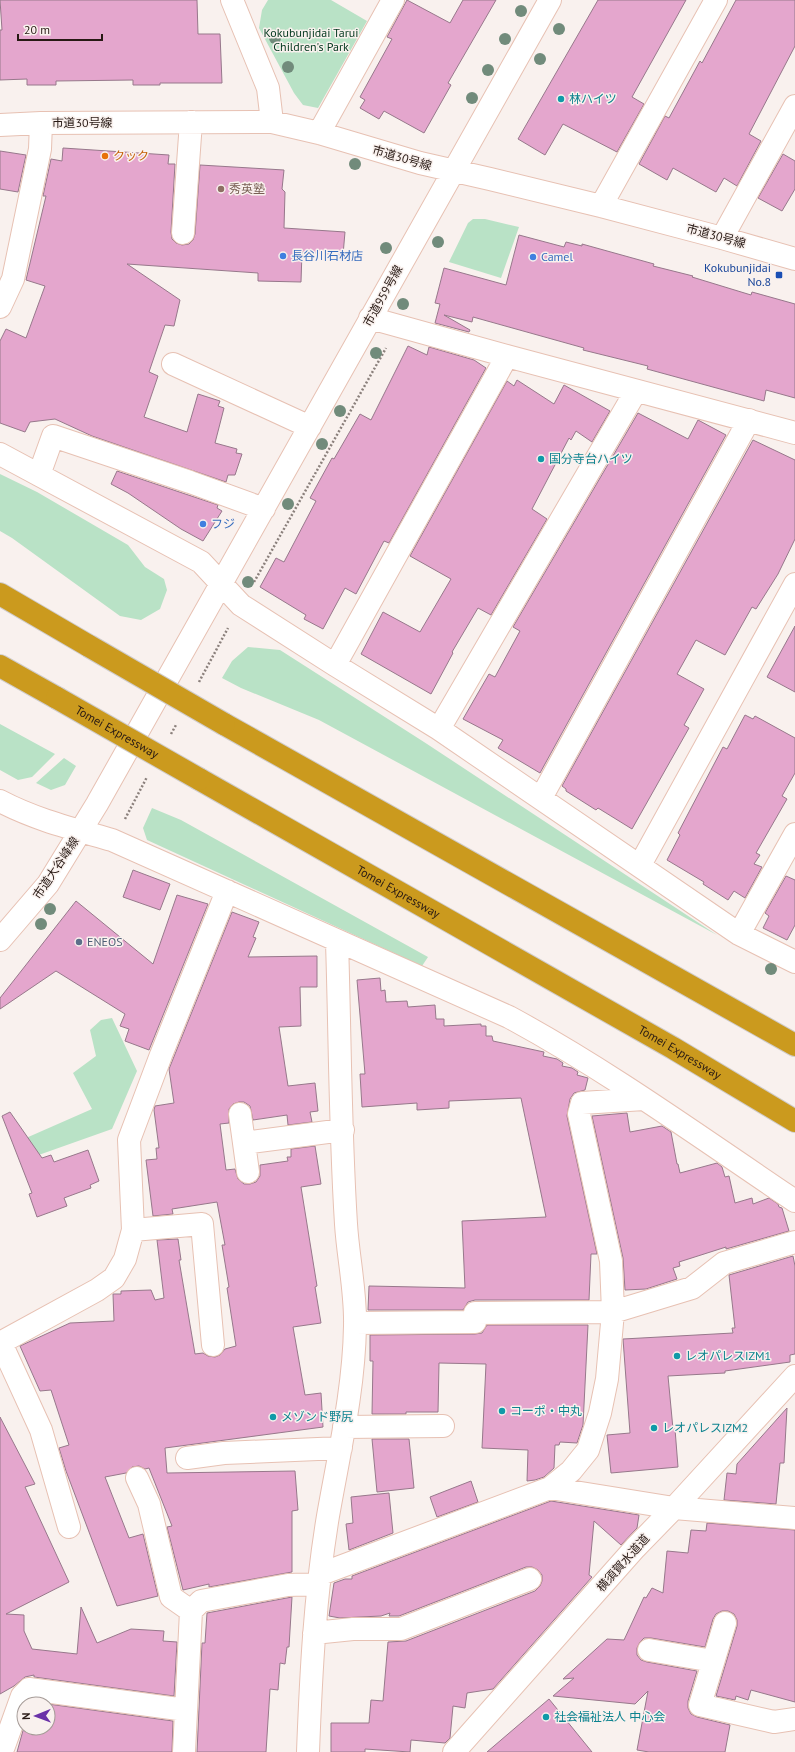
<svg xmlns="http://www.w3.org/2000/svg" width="795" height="1752" font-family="'PT Sans','Noto Sans JP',sans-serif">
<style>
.green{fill:#b9e2c6}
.building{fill:#e4a6cd;stroke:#97788b}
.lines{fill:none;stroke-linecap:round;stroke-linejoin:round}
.minor-casing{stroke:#e7c1b3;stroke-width:24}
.highway-casing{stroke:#cfcccb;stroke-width:24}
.path{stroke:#8b807c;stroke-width:2.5;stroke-dasharray:2 2;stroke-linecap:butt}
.minor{stroke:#fff;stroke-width:22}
.highway{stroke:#cb9a1e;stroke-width:22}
.highway-bridge-casing{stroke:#cfcccb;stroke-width:24;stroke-linecap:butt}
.highway-bridge{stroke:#cb9a1e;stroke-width:22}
.tree{fill:#718b7b}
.culture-dot{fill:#0f9aa8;stroke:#f9f1ee;stroke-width:1.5}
.food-dot{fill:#e8710a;stroke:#f9f1ee;stroke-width:1.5}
.education-dot{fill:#8d6e63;stroke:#f9f1ee;stroke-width:1.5}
.shop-dot{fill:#3f7fe0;stroke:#f9f1ee;stroke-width:1.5}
.transit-dot{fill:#1a4fb4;stroke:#f9f1ee;stroke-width:1.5}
.service-dot{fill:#5c6f8a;stroke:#f9f1ee;stroke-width:1.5}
.labels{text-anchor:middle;stroke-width:3;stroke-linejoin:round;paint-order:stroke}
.park-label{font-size:12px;fill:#02371d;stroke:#f9f1ee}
.culture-label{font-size:12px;fill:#0d838f;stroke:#f9f1ee;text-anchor:start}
.street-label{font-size:12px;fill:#271914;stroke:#f9f1ee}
.food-label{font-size:12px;fill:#c56008;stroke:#f9f1ee;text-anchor:start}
.education-label{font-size:12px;fill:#785e54;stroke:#f9f1ee;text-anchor:start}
.shop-label{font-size:12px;fill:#366cbe;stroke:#f9f1ee;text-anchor:start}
.transit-label{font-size:12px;fill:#164399;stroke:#f9f1ee;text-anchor:end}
.service-label{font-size:12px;fill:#4e5e75;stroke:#f9f1ee;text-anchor:start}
</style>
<rect width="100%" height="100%" fill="#f9f1ee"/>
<path class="green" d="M268,0H331L367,21L318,108L303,105L294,93L259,28L262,10Z
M473,219H485L519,227L501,278L449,262L468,223Z
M0,474L37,492L128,545L145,567L164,579L167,590L160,609L141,620L120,616L12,538L0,531Z
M248,647L280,650L424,742L717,935L319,720L241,688L222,678L232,661Z
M0,724L55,754L32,777L18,780L0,770Z
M64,758L76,766L65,785L51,790L36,783Z
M152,808L181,820L428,957L422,966L147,840L143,828Z
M112,1018L137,1071L112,1129L33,1157L26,1138L92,1109L73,1073L96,1056L90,1030L101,1020Z"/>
<path class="building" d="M0,0H197L198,34H220L222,83H160V85H133V80L56,81V85H27V79L0,80V30H2Z
M407,0L450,23L463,0H496L448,83L451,85L424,133L384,111L379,119L360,108L365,100L360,97L392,39L387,37Z
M598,0H686L632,97L644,104L617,152L563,124L545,155L518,139Z
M736,0H795V46L749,134L761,141L737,186L724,178L716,192L673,168L667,180L639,164L665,116L669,118L700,61L702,63Z
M63,148L169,155L168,164H175L171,232L172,239L176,243L182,245L189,244L193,240L195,234L200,165L284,170L282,189L285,192L284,228L345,232L343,255L302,252L301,282L258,281V273L127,264L180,300L174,326L165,325L149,372L158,376L144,417L187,432L198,394L220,401L218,406L224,408L215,443L237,449L236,453L242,454L235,475H228L226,482L92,436L55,419L30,422L25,432L0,423V341L6,329L26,338L45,286L26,280L46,196H43L51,159L62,161Z
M0,151L26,155L18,192L0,189Z
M783,154L795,161V189L782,211L758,198Z
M519,235L564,247L566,242L582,246V244L654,264L653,266L693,276L692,277L751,295L752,292L795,304V398L766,390L764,401L647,369L648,366L583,350L584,348L473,317L472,322L444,315L470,330L469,332L435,323L440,304L435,303L444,268L506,285Z
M408,346L427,355L429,347L474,360L486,368L389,543L384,541L356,594L345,588L323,629L304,619L306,615L260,587L276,558L284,562L316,501L310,498L332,458L334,459L360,414L371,420Z
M517,380L554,404L564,385L610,411L592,442L576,431L571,440L569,438L532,509L547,519L491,615L478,608L452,652L453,653L431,694L361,654L383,612L420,632L451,579L410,556L507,381L514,386Z
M638,413L688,439L698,420L726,435L540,773L498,748L503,740L463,719L489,674L495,677L520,631L513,627Z
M753,440L795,460V539L778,574L756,609L752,607L725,655L696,640L677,674L704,689L684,725L689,728L632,829L598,808L596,810L566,791V789L562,786Z
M117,471L218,505L217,508L222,511L203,541L181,529L128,493L111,484Z
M795,626V692L767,677Z
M745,715L753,719L755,716L795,738V773L782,796L787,799L756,853L760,855L754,864L762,867L745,898L734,891L728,900L703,884L704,882L667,860L680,835L678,833L723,747L727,749Z
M133,870L170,884L160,910L123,897Z
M786,876L795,880V925L787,940L763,928L769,916L765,913Z
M177,895L208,904L149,1050L125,1041L129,1029L120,1026L125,1014L56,971L0,1009V998L76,901L153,964Z
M232,912L259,922L253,937L256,938L248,957L317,956V987H300L301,1026L279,1027L288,1086L315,1083L318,1111L310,1112L312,1122L288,1125L287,1115L253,1120L250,1106L244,1102H239L233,1104L229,1109V1123L220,1124L226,1170L235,1169L238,1179L244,1184H250L256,1182L260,1176V1165L288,1161L287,1157H291V1149L315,1146L321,1184L301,1187L317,1286L315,1287L321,1323L293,1327L305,1395L321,1393L323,1427L165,1448L167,1473L295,1471L298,1510L292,1511V1572L209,1587V1584L183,1590L167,1527L172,1526L149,1468L145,1469L139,1466L132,1467L126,1473L105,1477L129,1538L143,1534L158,1596L117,1606L66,1471L59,1448L69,1445L51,1390L40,1391L20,1346L70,1323L114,1321L113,1294H121V1291L151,1290L155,1300L164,1298L157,1240L178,1239L181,1260H179L195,1354L203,1353L208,1356L215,1357L220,1355L225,1349L236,1346L227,1288L229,1287L222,1245H225L217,1202L172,1209L173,1214L153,1216L146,1160L157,1159L156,1148H159L154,1110L155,1106L174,1103L169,1069Z
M380,978L381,991L385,990L386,1002L407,1001L408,1007L435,1005L436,1019H444V1026L481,1024V1026H486V1036H492L493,1041L544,1052L543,1056L557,1059L563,1063L562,1066L572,1068L578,1072L577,1075L588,1078L585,1090L574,1093L570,1099L567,1116L597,1254H591L589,1300H475L468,1302L463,1310H368L369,1286L465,1288L462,1221L546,1217L521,1098L449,1101V1108L417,1110V1103L362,1107L360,1074H365L357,980Z
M10,1112L42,1158L51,1155L54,1162L88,1150L99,1181L90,1185L91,1188L64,1198L67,1206L37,1217L29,1194L32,1193L2,1116Z
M627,1113L630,1132L662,1126L671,1132L677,1164H678L680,1173L717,1163L722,1167L725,1177L729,1176L735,1203L752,1198L753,1204L769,1198L778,1204L779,1207L782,1208L789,1231L726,1249V1247L679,1262L680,1266L673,1268L677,1279L646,1289L625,1290L623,1258L592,1116Z
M793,1256L795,1266V1354L790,1355V1362L725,1371V1373L668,1376L673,1429H675L678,1467L611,1473L607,1435L630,1433L623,1339L733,1333L732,1328H735L729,1275Z
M487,1325H588L583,1425L577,1443L560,1442L559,1445H555L554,1468L544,1477L535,1480L527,1481L528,1450L482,1448L486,1364L439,1363L438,1412H406V1414H372L373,1361H370V1335L475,1334L482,1333Z
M787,1408L784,1463H780L776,1504L724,1500L727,1473L736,1474L737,1464Z
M0,1417L35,1484L25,1487L69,1582L6,1614L24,1615V1631L32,1649L77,1654L81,1607L97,1643L131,1629L164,1631L163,1641L177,1642L174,1696L34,1677V1675L25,1677L14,1686L0,1694Z
M372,1439H409L414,1488L377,1492Z
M471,1481L478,1502L437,1517L430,1497Z
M389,1493L393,1533L349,1550L346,1524L353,1523L351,1497Z
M551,1501L639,1515L637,1528L621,1545L594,1521L589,1575L592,1577L493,1689L467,1693L465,1708L453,1706L450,1738L445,1743L411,1740L410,1752L365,1749V1752H331V1723H369L371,1700L383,1701L388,1642L406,1641L535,1591L540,1586L542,1581V1575L538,1570L532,1567H526L399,1616H389L390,1613L381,1616L340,1618L329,1616L334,1583L345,1579H352V1576Z
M707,1523L795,1530V1702L751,1690L748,1700L736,1696L735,1700L716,1696L737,1626V1620L734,1614L728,1611H722L716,1614L713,1619L705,1647L651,1638H644L640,1642L637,1648V1655L641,1660L647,1662L697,1671L688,1701V1708L691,1714L697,1717L730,1725L725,1752H649L637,1750L648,1691L635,1704L553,1696L574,1678L563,1679L607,1639L624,1640L644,1597L646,1598L652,1588L663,1593L667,1551L688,1553L691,1530L706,1531Z
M292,1597L289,1647H287L285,1664L280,1663L278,1690L270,1689L266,1752H197L202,1643H205L207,1613Z
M549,1699L592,1752H487Z
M48,1704L173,1721L172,1752H17L24,1727L48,1728Z"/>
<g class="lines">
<defs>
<path id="minor" d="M232,0L268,88L272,122
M0,125L41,123L272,122L319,133L420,163L490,179L601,206L722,238L795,259
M319,133L393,0
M601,206L716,0
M183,233L191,122
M722,238L795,106
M0,307L13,279L40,149L41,123
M370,318L507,356L795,433
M173,364L310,427
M0,454L201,562L241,605L335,665L439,729L739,934L795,962
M39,475L53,436L190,482L264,509
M335,665L507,356
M439,729L636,391
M541,798L749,420
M0,801C36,820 74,829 112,840L509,1017C609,1071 701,1138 795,1201
M640,865L795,584
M739,934L795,834
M0,940L48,884L97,804L550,0
M240,1114L248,1172
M244,1143L343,1130
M133,1230L202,1224L213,1345
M475,1313L613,1312L692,1288L724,1263L795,1242
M355,1323L475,1322
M0,1343L97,1290L114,1278L125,1259L133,1230L129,1140L161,1055L227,891
M1,1343L41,1430L69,1527
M344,1427L443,1426
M187,1458L224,1453L341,1448
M137,1478L149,1504L171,1597L191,1611
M550,1488L674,1508L795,1518
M321,1574L550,1488L571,1471L588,1450L600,1413L607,1379L613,1312L611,1261L579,1114L582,1103L644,1099
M725,1623L700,1705L774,1722L795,1719
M314,1633L353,1629H401L530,1579
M649,1650L713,1661
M0,1747L4,1746L22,1696L29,1689L186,1710
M184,1752L191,1611L201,1601L288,1585L319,1584
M308,1752C311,1673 315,1594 328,1516C339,1453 354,1390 355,1326C356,1292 348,1257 346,1224C340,1130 340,1035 337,942
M454,1752L635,1548L674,1508L795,1376"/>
<g id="highway">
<path d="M0,594L89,646"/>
<path d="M0,666L57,698"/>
<path d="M224,724L795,1045"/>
<path id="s1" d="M199,779L673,1048L795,1121"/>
</g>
</defs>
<use href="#minor" class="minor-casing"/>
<use href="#highway" class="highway-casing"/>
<path class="path" d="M254,582L386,348
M199,682L228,628
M171,734L176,725
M125,819L147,777"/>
<use href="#minor" class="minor"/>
<use href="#highway" class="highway"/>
<defs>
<g id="highway-bridge">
<path d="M89,646L224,724"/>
<path id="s2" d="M57,698L199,779"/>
</g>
</defs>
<use href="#highway-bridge" class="highway-bridge-casing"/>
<use href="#highway-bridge" class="highway-bridge"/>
</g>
<g class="tree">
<circle cx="521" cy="11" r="6"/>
<circle cx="559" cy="29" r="6"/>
<circle cx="275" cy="38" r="6"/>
<circle cx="505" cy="39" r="6"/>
<circle cx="540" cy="59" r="6"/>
<circle cx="288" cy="67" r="6"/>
<circle cx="488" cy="70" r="6"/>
<circle cx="472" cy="98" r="6"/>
<circle cx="355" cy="164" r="6"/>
<circle cx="438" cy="242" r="6"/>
<circle cx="386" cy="248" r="6"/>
<circle cx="403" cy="304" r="6"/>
<circle cx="376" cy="353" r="6"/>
<circle cx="340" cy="411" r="6"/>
<circle cx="322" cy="444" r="6"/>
<circle cx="288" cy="504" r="6"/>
<circle cx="248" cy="582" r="6"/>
<circle cx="50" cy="909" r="6"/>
<circle cx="41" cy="924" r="6"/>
<circle cx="771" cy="969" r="6"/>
</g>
<g class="culture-dot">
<circle cx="561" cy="99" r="4"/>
<circle cx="541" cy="459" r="4"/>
<circle cx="677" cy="1356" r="4"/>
<circle cx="502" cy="1411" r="4"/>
<circle cx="273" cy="1417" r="4"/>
<circle cx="654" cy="1428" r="4"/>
<circle cx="546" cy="1717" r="4"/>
</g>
<circle class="food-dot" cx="105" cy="156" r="4"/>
<circle class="education-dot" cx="221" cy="189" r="4"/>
<g class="shop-dot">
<circle cx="283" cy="256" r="4"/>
<circle cx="533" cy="257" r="4"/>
<circle cx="203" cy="524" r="4"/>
</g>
<rect class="transit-dot" x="775" y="271" width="8" height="8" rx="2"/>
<circle class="service-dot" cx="79" cy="942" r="4"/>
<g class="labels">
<g class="park-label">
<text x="311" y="37">Kokubunjidai Tarui<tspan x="311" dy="14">Children's Park</tspan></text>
</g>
<g class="culture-label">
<text x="569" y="103">林ハイツ</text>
<text x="549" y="463">国分寺台ハイツ</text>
<text x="685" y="1360">レオパレスIZM1</text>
<text x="510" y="1415">コーポ・中丸</text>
<text x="281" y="1421">メゾンド野尻</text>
<text x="662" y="1432">レオパレスIZM2</text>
<text x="554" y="1721">社会福祉法人 中心会</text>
</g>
<g class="street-label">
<text x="82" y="127">市道30号線</text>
<text transform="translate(402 158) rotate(16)" y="4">市道30号線</text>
<text transform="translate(716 236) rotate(15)" y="4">市道30号線</text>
<text transform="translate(383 296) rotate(-61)" y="4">市道959号線</text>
<text dy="4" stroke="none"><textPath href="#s2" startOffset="69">Tomei Expressway</textPath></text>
<text transform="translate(56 868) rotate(-56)" y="4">市道大谷峰線</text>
<text dy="4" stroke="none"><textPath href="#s1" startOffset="229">Tomei Expressway</textPath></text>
<text dy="4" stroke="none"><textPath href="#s1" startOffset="553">Tomei Expressway</textPath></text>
<text transform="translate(623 1563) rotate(-48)" y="4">横須賀水道道</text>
</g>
<g class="food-label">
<text x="113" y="160">クック</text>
</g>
<g class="education-label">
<text x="229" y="193">秀英塾</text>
</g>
<g class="shop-label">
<text x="291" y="260">長谷川石材店</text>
<text x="541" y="261">Camel</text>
<text x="211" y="528">フジ</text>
</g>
<g class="transit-label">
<text x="771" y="272">Kokubunjidai<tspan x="771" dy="14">No.8</tspan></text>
</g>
<g class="service-label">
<text x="87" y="946">ENEOS</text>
</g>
</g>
<g transform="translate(36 1716) rotate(269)"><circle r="19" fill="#f9f1ee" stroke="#a59b97"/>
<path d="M0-3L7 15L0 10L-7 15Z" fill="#6a31a8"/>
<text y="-6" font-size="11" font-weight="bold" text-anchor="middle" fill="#271914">N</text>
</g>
<path d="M18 34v6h84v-6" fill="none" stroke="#271914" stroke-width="2"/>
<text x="24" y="34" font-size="12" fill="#271914" stroke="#f9f1ee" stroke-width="3" paint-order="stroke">20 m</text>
</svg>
